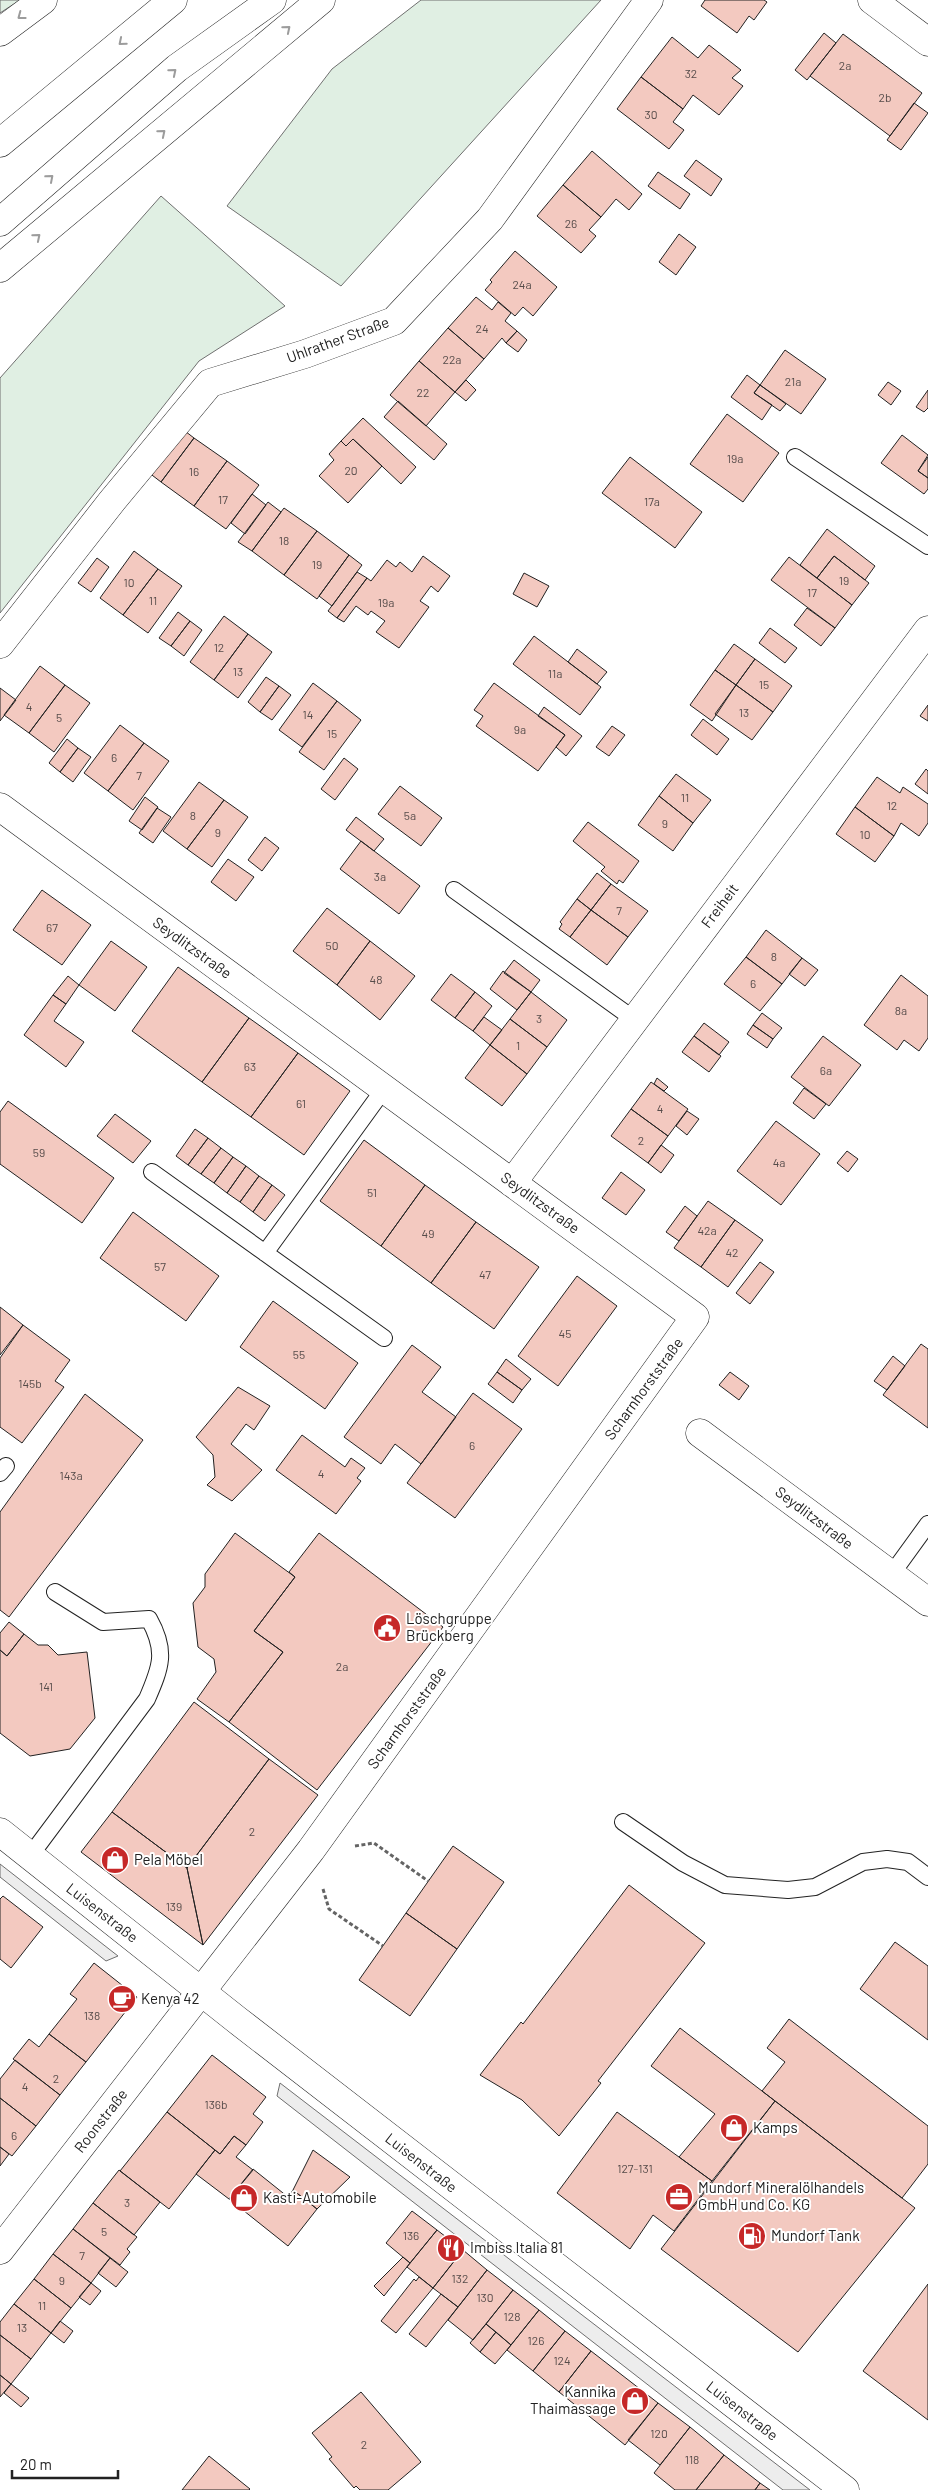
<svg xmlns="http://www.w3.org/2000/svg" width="928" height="2490" font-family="Barlow,sans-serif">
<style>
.green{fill:#e0efe3;stroke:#6f6f6f}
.parking{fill:#ededed;stroke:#6f6f6f}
.building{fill:#f3c9c0;stroke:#222}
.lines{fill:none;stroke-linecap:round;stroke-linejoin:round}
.service-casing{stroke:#222;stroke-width:18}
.minor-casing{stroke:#222;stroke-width:29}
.secondary-casing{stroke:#222;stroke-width:29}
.trunk-casing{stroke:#222;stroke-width:29}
.path{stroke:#646464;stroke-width:3;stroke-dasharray:4 2.5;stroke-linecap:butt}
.service{stroke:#fff;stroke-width:16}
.minor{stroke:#fff;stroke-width:28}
.secondary{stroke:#fff;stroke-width:28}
.trunk{stroke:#fff;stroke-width:28}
.oneway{stroke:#9c9c9c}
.labels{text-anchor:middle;stroke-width:4;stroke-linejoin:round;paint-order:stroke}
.number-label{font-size:12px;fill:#564c4a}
.street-label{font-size:15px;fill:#222;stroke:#fff}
.poi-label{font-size:15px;fill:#222;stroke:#fff;text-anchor:start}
</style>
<rect width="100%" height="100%" fill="#fff"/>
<path class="green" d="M0,0H20L0,13Z
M421,0H601L341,286L227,206L332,69Z
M161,196L285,306L199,361L0,613V378Z"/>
<path class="parking" d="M0,1864L118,1956L106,1961L0,1877Z
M280,2083L810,2490H783L277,2096Z"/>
<path class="building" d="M705,0H764L767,2L754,20L749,16L737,33L701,6Z
M824,33L836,43L807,80L795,70Z
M843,34L922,93L890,136L810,76Z
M672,37L698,58L709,45L741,70L732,78L743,86L719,115L693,95L683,109L641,77Z
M641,77L683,109L673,122L684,130L669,149L617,109Z
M914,103L928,113L901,150L887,140Z
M592,151L642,194L629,210L616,199L601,217L563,185Z
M696,160L722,179L711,196L684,176Z
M658,172L690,194L680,209L648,186Z
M563,185L601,217L589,230L596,236L581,253L537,216Z
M679,234L696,247L676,275L659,262Z
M515,251L557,287L533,316L523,307L515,316L485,290L492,282L490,280Z
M476,297L492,310L498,302L511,313L505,321L517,331L506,343L502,338L484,359L448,328Z
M448,328L484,359L455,392L419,361Z
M517,331L527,340L518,352L506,343Z
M785,350L826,379L801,414L760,385Z
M419,361L455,392L426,426L390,395Z
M747,375L760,385L754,393L772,405L762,420L731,397Z
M466,380L476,390L466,401L455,392Z
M888,382L901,391L891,405L878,395Z
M760,385L786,404L780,411L754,393Z
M928,390V408L924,412L916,407Z
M398,401L447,444L434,460L384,417Z
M727,414L779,453L743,502L690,464Z
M363,418L416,467L401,484L353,439L346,446L341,441Z
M181,428L194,438L161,482L148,472Z
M902,435L928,455L918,471L928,478V489L924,494L881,463Z
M194,438L227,461L194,506L161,482Z
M353,439L382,466L348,503L319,476L334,460L329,454L341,441L346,446Z
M630,457L702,512L675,548L602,493Z
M928,457V478L918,471Z
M227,461L259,485L226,529L194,506Z
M252,494L266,505L245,534L231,523Z
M268,502L281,512L252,551L238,542Z
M284,508L317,531L284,575L252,551Z
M827,529L875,566L865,580L834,556L817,578L800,565Z
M317,531L349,555L317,599L284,575Z
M134,551L158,569L123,615L100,598Z
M349,555L362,565L332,606L319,596Z
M423,556L450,576L438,592L431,586L420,601L429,607L399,648L376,632L385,621L371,611L368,615L356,606L344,622L337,618L367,578L371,581L387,560L396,567L400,562L412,572Z
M834,556L869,583L852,605L817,578Z
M789,557L852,605L835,628L771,580Z
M97,558L109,567L91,592L78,583Z
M158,569L182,586L148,633L123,615Z
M357,572L367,578L337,618L328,611Z
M524,573L549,586L537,607L513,594Z
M807,608L835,628L821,646L794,625Z
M178,612L190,621L171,646L159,638Z
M224,616L248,634L214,680L190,662Z
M190,621L202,630L184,656L171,646Z
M770,628L797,648L785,663L759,643Z
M248,634L272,652L238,698L214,680Z
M534,636L601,687L580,715L513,664Z
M734,644L755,659L736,685L715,670Z
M577,649L607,672L597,684L568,662Z
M755,659L792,686L773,712L736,685Z
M40,666L65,685L29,733L4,715Z
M715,670L736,685L712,721L690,705Z
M266,677L279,686L260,712L248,702Z
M313,683L337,701L302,747L279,730Z
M494,683L565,735L538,771L476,726L483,716L474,710Z
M65,685L90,703L54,752L29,733Z
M736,685L773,712L752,740L715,714Z
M279,686L291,695L272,720L260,712Z
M0,688L16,700L0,721Z
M337,701L361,720L324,770L299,752Z
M928,705V721L920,716Z
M544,707L582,736L566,756L556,747L565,735L538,716Z
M703,719L729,739L717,755L691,735Z
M120,725L144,743L108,791L84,773Z
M612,726L625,735L609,756L596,747Z
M67,739L78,748L60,772L49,763Z
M144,743L169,761L133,810L108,791Z
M78,748L91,757L73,782L60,772Z
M344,758L358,769L335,800L321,789Z
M926,769L928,771V794L915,784Z
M676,774L711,800L693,823L659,796Z
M877,777L900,793L903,787L928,804V823L919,836L901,823L894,836L855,807Z
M199,782L224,800L187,849L163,831Z
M400,786L442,818L421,846L378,814Z
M659,796L693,823L673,851L638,825Z
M145,797L158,807L142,830L129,821Z
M224,800L248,817L212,867L187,849Z
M855,807L894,836L875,862L836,834Z
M157,808L171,817L153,843L139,833Z
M356,817L384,839L374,851L346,830Z
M588,822L639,861L623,883L619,880L617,884L601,871L605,867L573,841Z
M265,837L279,848L262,871L248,860Z
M361,841L420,886L399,914L340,869Z
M228,859L254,877L236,901L211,882Z
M597,873L611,884L591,910L577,899Z
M611,884L648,911L628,937L591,910Z
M42,890L91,925L62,965L13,930Z
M577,899L591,910L570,937L559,929L562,924L560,922Z
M327,908L370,941L337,985L293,951Z
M591,910L628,937L607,965L570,937Z
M766,930L802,958L782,984L746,957Z
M111,941L147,967L115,1011L79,985Z
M370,941L415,976L380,1020L337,985Z
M746,957L782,984L760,1011L724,984Z
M802,958L818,970L805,986L789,974Z
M514,960L540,980L531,992L504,973Z
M178,967L249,1018L202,1082L132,1031Z
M503,971L531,992L517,1010L490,989Z
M451,974L475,992L455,1018L431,1000Z
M901,975L928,996V1038L919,1051L904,1040L897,1050L864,1025Z
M68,976L79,985L66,1004L53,995Z
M475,992L492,1006L473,1031L455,1018Z
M531,992L567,1020L547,1047L510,1019Z
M53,995L66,1004L54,1021L84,1042L66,1067L24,1035Z
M762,1013L782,1028L773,1039L753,1025Z
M484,1017L502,1030L490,1045L473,1031Z
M249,1018L298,1053L251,1117L202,1082Z
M510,1019L547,1047L527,1074L490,1045Z
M704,1023L729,1042L719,1055L694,1036Z
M753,1025L773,1039L767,1048L747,1034Z
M694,1036L721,1056L709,1072L682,1052Z
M823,1036L861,1065L829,1106L791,1077Z
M490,1045L527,1074L502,1106L465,1078Z
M298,1053L350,1091L304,1155L251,1117Z
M657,1078L668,1087L664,1091L654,1084Z
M651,1082L688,1109L668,1136L631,1109Z
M804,1088L826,1104L814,1119L793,1103Z
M8,1101L114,1178L82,1223L0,1164V1112Z
M631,1109L668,1136L648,1163L611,1136Z
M687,1111L699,1119L687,1135L676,1126Z
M115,1114L151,1141L133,1163L97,1136Z
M776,1121L820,1154L781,1205L737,1171Z
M195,1129L208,1138L188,1165L176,1156Z
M208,1138L221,1148L201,1174L188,1165Z
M364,1140L425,1185L381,1246L320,1201Z
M661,1145L674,1155L661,1173L648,1163Z
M221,1148L233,1157L214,1183L201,1174Z
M847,1151L858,1159L848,1172L837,1163Z
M233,1157L246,1166L227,1193L214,1183Z
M246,1166L259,1176L240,1202L227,1193Z
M621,1172L645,1190L626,1215L602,1198Z
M259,1176L272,1185L253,1212L240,1202Z
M272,1185L285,1195L265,1221L253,1212Z
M425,1185L476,1222L431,1283L381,1246Z
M708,1201L735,1220L701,1267L674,1248Z
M685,1206L697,1216L679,1241L666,1232Z
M133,1212L219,1276L186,1321L100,1258Z
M735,1220L763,1240L728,1287L701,1267Z
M476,1222L539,1267L494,1329L431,1283Z
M760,1262L774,1272L750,1304L736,1293Z
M577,1276L617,1306L558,1386L518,1356Z
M273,1301L358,1363L325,1409L240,1347Z
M0,1307L23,1325L0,1355Z
M23,1325L70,1360L55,1381L64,1387L22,1443L0,1427V1358Z
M921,1344L928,1349V1428L883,1395Z
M412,1345L441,1367L422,1392L456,1417L421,1464L395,1444L381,1464L344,1437Z
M893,1356L905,1366L887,1390L874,1381Z
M506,1359L531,1379L522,1390L497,1372Z
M497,1372L522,1390L513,1403L488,1384Z
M730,1372L749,1386L739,1400L719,1385Z
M238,1387L270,1406L254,1430L246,1424L231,1444L262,1470L232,1501L207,1485L215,1477L213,1455L196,1437Z
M473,1393L522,1429L455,1518L407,1483Z
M85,1394L143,1440L9,1617L0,1610V1512Z
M302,1435L345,1467L351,1458L365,1468L357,1478L361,1481L336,1514L276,1470Z
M235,1533L295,1577L254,1631L283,1652L229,1722L197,1699L216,1672L214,1659L198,1647L193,1603L205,1587V1574Z
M319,1533L443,1627L317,1790L229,1722L283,1652L254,1631L295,1577L289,1572Z
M9,1622L24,1634L7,1656L0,1650V1633Z
M24,1634L38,1645H48L58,1655L87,1652L95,1718L70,1749L30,1756L0,1733V1650L7,1656Z
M194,1702L269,1759L187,1868L112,1812Z
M269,1759L318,1795L203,1945L187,1868Z
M112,1812L187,1868L203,1945L81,1852Z
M453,1846L504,1882L457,1949L406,1913Z
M629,1885L705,1943L598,2081L601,2083L559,2136L522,2100L480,2075L521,2022L523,2024Z
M3,1896L43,1927L11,1968L0,1959V1899Z
M406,1913L457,1949L410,2016L359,1980Z
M895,1942L928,1966V2040L860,1989Z
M94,1963L137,1997L86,2062L49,2034L77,1999L70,1994Z
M789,2019L928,2126V2164L902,2198L762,2091L785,2062L767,2048Z
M680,2028L775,2101L712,2181L679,2157L715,2114L651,2066Z
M49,2034L86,2062L60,2095L13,2059L29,2039L39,2047Z
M212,2055L266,2097L253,2114L263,2122L246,2145L234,2136L220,2154L167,2112Z
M15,2060L60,2095L36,2126L0,2098V2079Z
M0,2098L36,2126L12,2156L0,2147Z
M775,2101L915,2208L798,2352L661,2249Z
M167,2112L215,2150L169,2209L120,2171Z
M617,2112L712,2181L674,2231L653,2215L630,2249L557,2193Z
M234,2136L246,2145L236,2157L253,2170L229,2199L196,2174L215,2150L220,2154Z
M0,2147L9,2154L0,2166Z
M313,2150L350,2177L317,2209L293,2190Z
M253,2169L288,2197L293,2190L317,2209L288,2246L229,2199Z
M119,2170L160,2202L134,2235L93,2203Z
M93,2203L137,2237L127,2249L130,2252L120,2265L73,2229Z
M412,2211L437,2230L410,2263L386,2243Z
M73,2229L110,2258L91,2283L53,2254Z
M437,2230L463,2250L433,2288L407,2267Z
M463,2250L487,2270L458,2307L433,2288Z
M53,2254L91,2283L71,2308L34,2279Z
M403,2257L410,2263L384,2296L374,2286Z
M110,2258L128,2272L116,2287L98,2273Z
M487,2270L513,2290L473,2340L448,2320Z
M419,2277L433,2288L396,2333L381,2321L414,2279L416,2281Z
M34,2279L71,2308L51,2333L14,2304Z
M91,2283L101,2291L90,2305L79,2297Z
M928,2284V2420L863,2371Z
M513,2290L539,2310L511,2345L486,2324Z
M441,2294L458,2307L426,2347L409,2334Z
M14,2304L51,2333L31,2359L0,2335V2322Z
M539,2310L565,2331L533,2371L507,2350Z
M60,2321L73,2331L64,2343L51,2333Z
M486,2324L496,2332L480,2352L470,2343Z
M565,2331L591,2351L559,2392L533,2371Z
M496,2332L511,2345L495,2364L480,2352Z
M0,2335L31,2359L11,2384L0,2375Z
M591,2351L658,2403L625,2445L559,2392Z
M0,2375L11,2384L0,2397Z
M11,2384L29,2398L21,2407L4,2393Z
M361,2392L421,2462L388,2490H360L356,2486L354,2488L329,2459L332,2457L312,2433Z
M658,2403L690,2427L660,2465L628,2440Z
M690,2427L724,2455L696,2490H675L654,2473Z
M724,2455L760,2483L755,2490H696Z
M209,2456L250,2489L249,2490H182Z
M760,2483L770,2490H755Z"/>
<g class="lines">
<defs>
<path id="service" d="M795,457L928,546
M454,890L635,1020
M152,1172L384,1338
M265,1253L384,1089
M0,1473L6,1466
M891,1575L928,1524
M623,1822L683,1863L725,1885L788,1890L815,1887L863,1862L887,1859L908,1862L928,1877
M30,1856L147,1699C161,1667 167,1651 149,1619L103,1622L55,1592"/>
<path id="minor" d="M872,0L928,42
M0,644L112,501L210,383L305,354L394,321L490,219L649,0
M0,807L695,1317L311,1850L0,2250
M512,1183L928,630
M700,1433L928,1602"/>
<path id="secondary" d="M0,1832L237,2020L845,2490"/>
<path id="trunk" d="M0,32L43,0
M0,143L173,0
M0,222L177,68L272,0
M0,268L321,0"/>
</defs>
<use href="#service" class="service-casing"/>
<use href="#minor" class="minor-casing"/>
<use href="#secondary" class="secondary-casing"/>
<use href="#trunk" class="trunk-casing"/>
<path class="path" d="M355,1846L374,1843L428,1881
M323,1889L329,1909L383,1946"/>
<use href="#service" class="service"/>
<use href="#minor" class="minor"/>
<use href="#secondary" class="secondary"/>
<use href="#trunk" class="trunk"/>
</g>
<defs><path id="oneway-chevron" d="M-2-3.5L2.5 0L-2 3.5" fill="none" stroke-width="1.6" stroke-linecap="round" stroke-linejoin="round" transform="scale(1.25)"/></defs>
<g class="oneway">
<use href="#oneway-chevron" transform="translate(21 16) rotate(143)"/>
<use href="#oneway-chevron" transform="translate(287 29) rotate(-40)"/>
<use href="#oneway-chevron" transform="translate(122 42) rotate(140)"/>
<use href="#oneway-chevron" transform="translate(173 72) rotate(-40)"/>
<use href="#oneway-chevron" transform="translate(162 133) rotate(-40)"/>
<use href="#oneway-chevron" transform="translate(50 178) rotate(-41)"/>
<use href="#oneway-chevron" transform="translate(37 237) rotate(-40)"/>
</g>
<defs>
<symbol id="civic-disc" viewBox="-11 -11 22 22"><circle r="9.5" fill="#c62828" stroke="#fff"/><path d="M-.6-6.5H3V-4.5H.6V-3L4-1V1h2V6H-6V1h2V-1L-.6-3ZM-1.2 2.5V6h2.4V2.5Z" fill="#fff"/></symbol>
<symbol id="shop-disc" viewBox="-11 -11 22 22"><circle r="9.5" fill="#c62828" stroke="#fff"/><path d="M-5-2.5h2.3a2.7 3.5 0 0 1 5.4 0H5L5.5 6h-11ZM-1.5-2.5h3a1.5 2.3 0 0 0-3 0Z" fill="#fff"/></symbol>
<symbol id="cafe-disc" viewBox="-11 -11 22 22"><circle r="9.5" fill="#c62828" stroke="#fff"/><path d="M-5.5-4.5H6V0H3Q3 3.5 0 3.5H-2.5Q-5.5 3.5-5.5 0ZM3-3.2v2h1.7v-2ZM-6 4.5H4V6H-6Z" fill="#fff"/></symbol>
<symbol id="office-disc" viewBox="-11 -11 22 22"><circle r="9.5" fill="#c62828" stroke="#fff"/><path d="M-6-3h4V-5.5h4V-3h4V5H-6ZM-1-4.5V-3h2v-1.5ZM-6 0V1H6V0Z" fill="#fff"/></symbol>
<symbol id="fuel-disc" viewBox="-11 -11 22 22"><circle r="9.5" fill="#c62828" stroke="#fff"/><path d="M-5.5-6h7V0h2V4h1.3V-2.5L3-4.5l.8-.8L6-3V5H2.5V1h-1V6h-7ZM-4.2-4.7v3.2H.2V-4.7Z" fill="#fff"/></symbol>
<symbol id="restaurant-disc" viewBox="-11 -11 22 22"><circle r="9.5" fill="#c62828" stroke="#fff"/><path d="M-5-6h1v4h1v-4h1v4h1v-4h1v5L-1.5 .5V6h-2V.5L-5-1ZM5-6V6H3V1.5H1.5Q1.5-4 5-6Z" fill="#fff"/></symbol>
</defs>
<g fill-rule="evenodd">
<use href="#civic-disc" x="371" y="1612" width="32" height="32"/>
<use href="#shop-disc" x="99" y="1844" width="32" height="32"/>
<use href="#cafe-disc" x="106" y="1983" width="32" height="32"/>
<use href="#shop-disc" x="718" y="2112" width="32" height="32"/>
<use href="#office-disc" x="663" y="2181" width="32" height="32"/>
<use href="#shop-disc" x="228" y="2182" width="32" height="32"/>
<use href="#fuel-disc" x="736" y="2220" width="32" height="32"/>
<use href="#restaurant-disc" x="435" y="2232" width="32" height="32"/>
<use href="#shop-disc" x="619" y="2385" width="32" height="32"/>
</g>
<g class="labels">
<g class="number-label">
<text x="845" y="70">2a</text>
<text x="691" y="78">32</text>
<text x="885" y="102">2b</text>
<text x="651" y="119">30</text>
<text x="571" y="228">26</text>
<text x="522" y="289">24a</text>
<text x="482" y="333">24</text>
<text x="452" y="364">22a</text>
<text x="793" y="386">21a</text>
<text x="423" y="397">22</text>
<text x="735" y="463">19a</text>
<text x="351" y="475">20</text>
<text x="194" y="476">16</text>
<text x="223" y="504">17</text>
<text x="652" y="506">17a</text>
<text x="284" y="545">18</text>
<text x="317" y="569">19</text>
<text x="844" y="585">19</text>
<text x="129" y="587">10</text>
<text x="812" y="597">17</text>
<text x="153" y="605">11</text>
<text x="386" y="607">19a</text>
<text x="219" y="652">12</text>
<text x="238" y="676">13</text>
<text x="555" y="678">11a</text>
<text x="764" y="689">15</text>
<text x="29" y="711">4</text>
<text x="744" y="717">13</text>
<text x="308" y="719">14</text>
<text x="59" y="722">5</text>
<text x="520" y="734">9a</text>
<text x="332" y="738">15</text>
<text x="114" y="762">6</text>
<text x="139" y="780">7</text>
<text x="685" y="802">11</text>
<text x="892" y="810">12</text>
<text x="193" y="820">8</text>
<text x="410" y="820">5a</text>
<text x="665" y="828">9</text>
<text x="218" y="837">9</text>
<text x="865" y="839">10</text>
<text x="380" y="881">3a</text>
<text x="619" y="915">7</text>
<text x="52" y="932">67</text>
<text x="332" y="950">50</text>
<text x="774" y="961">8</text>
<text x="376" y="984">48</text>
<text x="753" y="988">6</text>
<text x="901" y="1015">8a</text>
<text x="539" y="1023">3</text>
<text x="518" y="1050">1</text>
<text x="250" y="1071">63</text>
<text x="826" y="1075">6a</text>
<text x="301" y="1108">61</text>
<text x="660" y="1113">4</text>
<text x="641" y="1145">2</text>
<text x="39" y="1157">59</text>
<text x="779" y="1167">4a</text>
<text x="372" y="1197">51</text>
<text x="707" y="1235">42a</text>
<text x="428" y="1238">49</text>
<text x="732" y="1257">42</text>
<text x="160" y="1271">57</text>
<text x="485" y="1279">47</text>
<text x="565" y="1338">45</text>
<text x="299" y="1359">55</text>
<text x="30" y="1388">145b</text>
<text x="472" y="1450">6</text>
<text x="321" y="1478">4</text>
<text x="71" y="1480">143a</text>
<text x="342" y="1671">2a</text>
<text x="46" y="1691">141</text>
<text x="252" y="1836">2</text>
<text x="174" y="1911">139</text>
<text x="92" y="2020">138</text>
<text x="56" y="2083">2</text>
<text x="25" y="2091">4</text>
<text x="216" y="2109">136b</text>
<text x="14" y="2140">6</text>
<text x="635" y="2173">127-131</text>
<text x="127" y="2207">3</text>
<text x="104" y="2236">5</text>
<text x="411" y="2240">136</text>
<text x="82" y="2260">7</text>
<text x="460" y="2283">132</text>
<text x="62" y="2285">9</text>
<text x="485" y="2302">130</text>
<text x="42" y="2310">11</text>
<text x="512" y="2321">128</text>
<text x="22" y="2332">13</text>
<text x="536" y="2345">126</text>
<text x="562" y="2365">124</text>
<text x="659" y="2438">120</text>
<text x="364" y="2449">2</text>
<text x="692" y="2464">118</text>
</g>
<g class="street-label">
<text transform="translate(338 340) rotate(-20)" y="5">Uhlrather Straße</text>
<text transform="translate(720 906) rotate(-53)" y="5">Freiheit</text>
<text transform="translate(192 948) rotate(36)" y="5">Seydlitzstraße</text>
<text transform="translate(540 1203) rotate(36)" y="5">Seydlitzstraße</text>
<text transform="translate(644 1389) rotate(-54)" y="5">Scharnhorststraße</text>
<text transform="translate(814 1518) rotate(37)" y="5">Seydlitzstraße</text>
<text transform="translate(407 1718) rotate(-54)" y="5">Scharnhorststraße</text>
<text transform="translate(102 1913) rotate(38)" y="5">Luisenstraße</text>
<text transform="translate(101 2121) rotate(-52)" y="5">Roonstraße</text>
<text transform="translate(421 2163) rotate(38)" y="5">Luisenstraße</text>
<text transform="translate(742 2411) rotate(38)" y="5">Luisenstraße</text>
</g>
<g class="poi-label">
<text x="406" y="1624">Löschgruppe<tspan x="406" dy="17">Brückberg</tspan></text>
<text x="134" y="1865">Pela Möbel</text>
<text x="141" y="2004">Kenya 42</text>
<text x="753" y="2133">Kamps</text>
<text x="698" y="2193">Mundorf Mineralölhandels<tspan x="698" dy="17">GmbH und Co. KG</tspan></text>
<text x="263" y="2203">Kasti-Automobile</text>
<text x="771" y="2241">Mundorf Tank</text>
<text x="470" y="2253">Imbiss Italia 81</text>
<text x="616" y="2397" text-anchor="end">Kannika<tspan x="616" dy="17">Thaimassage</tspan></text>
</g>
</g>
<path d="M12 2470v8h106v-8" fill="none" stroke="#222222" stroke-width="2.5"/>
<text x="20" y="2470" font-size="15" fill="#222222" stroke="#ffffff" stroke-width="4" paint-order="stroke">20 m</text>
</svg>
